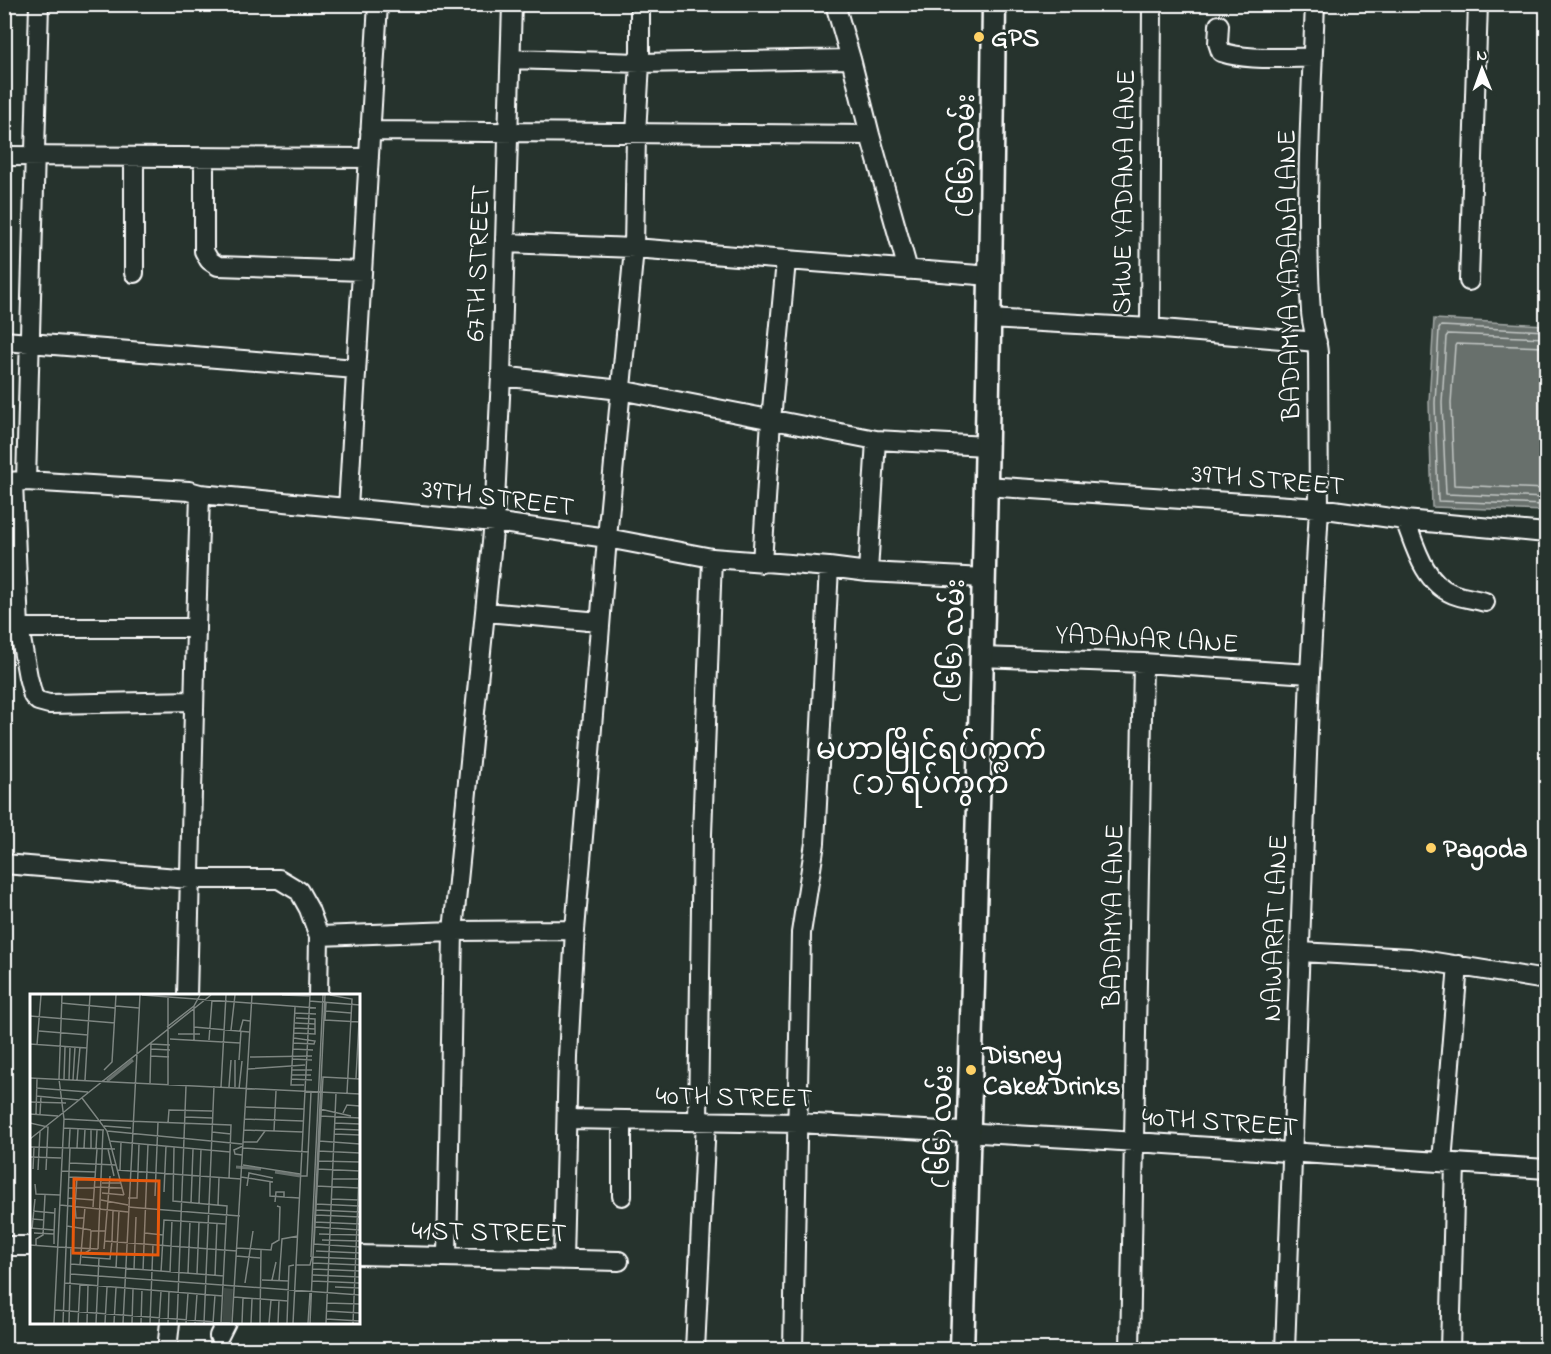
<svg xmlns="http://www.w3.org/2000/svg" width="1551" height="1354" font-family="'Indie Flower','Noto Sans Myanmar',sans-serif">
<style>
.water{fill:#67706c;stroke:#a4a9a7;stroke-width:1.5}
.lines{fill:none;stroke-linecap:round;stroke-linejoin:round}
.shore{stroke:#c2c6c4;stroke-width:1.5}
.minor-casing{stroke:#fff;stroke-width:22}
.tertiary-casing{stroke:#fff;stroke-width:27}
.minor{stroke:#26332d;stroke-width:18}
.tertiary{stroke:#26332d;stroke-width:22}
.poi-dot{fill:#ffd166;stroke:#26332d;stroke-width:2}
.labels{text-anchor:middle;stroke-width:5;stroke-linejoin:round;paint-order:stroke}
.poi-label{font-size:27px;font-weight:bold;fill:#fff;stroke:#26332d;text-anchor:start}
.street-label{font-size:27px;fill:#fff;stroke:#26332d}
.quarter-label{font-size:30px;fill:#fff;stroke:#26332d}
.inset-river{fill:none;stroke:#67706c;stroke-width:3}
.inset-road{fill:none;stroke:#7d8581;stroke-width:1.5}
.view{fill:#e8590c;fill-opacity:0.15;stroke:#e8590c;stroke-width:3}
.inset-edge{fill:none;stroke:#fff;stroke-width:3}
</style>
<rect width="100%" height="100%" fill="#26332d"/>
<filter id="ink" filterUnits="userSpaceOnUse"><feTurbulence type="fractalNoise" baseFrequency=".0167" numOctaves="2"/><feDisplacementMap in="SourceGraphic" scale="12" xChannelSelector="R" yChannelSelector="G"/><feConvolveMatrix kernelMatrix="1 2 1 2 8 2 1 2 1" color-interpolation-filters="sRGB"/></filter>
<g filter="url(#ink)">
<path class="water" d="M1434,319L1546,325V511L1432,507L1429,402Z"/>
<g class="lines">
<path class="shore" d="M1546,331L1441,326L1439,329L1435,403L1438,501L1546,505
M1546,338L1448,334L1446,337L1442,403L1446,494L1546,498
M1546,347L1456,344L1455,346L1451,403L1454,485L1546,489"/>
<defs>
<path id="minor" d="M835,4L851,59L870,135L908,270
M1219,25L1218,43L1221,52C1248,61 1284,57 1313,58
M511,59L640,63L851,59
M370,131L870,135
M4,156L369,158
M204,158V251L209,260L218,266L362,271
M505,243L634,248L991,276
M134,273V157
M1469,281L1478,4
M989,319L1150,328L1152,4
M1150,328L1317,342
M4,341L356,369
M501,376L620,390L876,440L986,446
M26,481L39,4
M4,482L26,481L189,491L200,494L494,522L607,538L712,558L829,567L868,572L984,578
M13,482L19,628L28,677L33,696L38,701L49,704L194,701
M985,486L1319,508L1405,520L1546,533
M348,508L378,4
M1405,520C1415,546 1424,583 1453,594C1463,598 1475,599 1485,602
M762,563L771,420L786,261
M868,572L876,440
M486,612L600,622
M4,628H196
M981,657L1143,663L1310,674
M4,864L190,879H279L299,891L309,909L319,936
M1300,952L1410,958L1546,980
M187,996L196,628L200,494
M318,996L319,936L453,931L575,930
M567,1119L798,1123L1105,1140L1546,1169
M622,1120V1196
M698,1121L702,834L712,558
M1442,1162L1458,965
M4,1246H32
M358,1255L619,1261
M447,1257L453,931L494,522L501,376L512,4
M563,1260L568,1057L575,930L588,778L607,538L634,248L636,134L640,63V4
M219,1336L226,1322
M167,1350L170,1322
M695,1350L706,1121
M793,1350L801,933L815,843L829,567
M1130,1350L1143,663
M1285,1350L1310,674L1319,508L1318,353C1317,339 1312,326 1311,312C1304,210 1311,107 1315,4
M1450,1350L1455,1163"/>
<path id="tertiary" d="M962,1350C976,901 989,453 994,4"/>
</defs>
<use href="#minor" class="minor-casing"/>
<use href="#tertiary" class="tertiary-casing"/>
<use href="#minor" class="minor"/>
<use href="#tertiary" class="tertiary"/>
</g>
</g>
<g class="poi-dot">
<circle cx="979" cy="37" r="6"/>
<circle cx="1431" cy="848" r="6"/>
<circle cx="971" cy="1070" r="6"/>
</g>
<g class="labels">
<g class="poi-label">
<text x="991" y="46">GPS</text>
<text x="1443" y="857">Pagoda</text>
<text x="983" y="1063">Disney<tspan x="983" dy="31">Cake&amp;Drinks</tspan></text>
</g>
<g class="street-label">
<text transform="translate(964 155) rotate(-89)" y="9">(၆၆) လမ်း</text>
<text transform="translate(1123 192) rotate(-89)" y="9">SHWE YADANA LANE</text>
<text transform="translate(477 263) rotate(-88)" y="9">67TH STREET</text>
<text transform="translate(1288 275) rotate(-91)" y="9">BADAMYA YADANA LANE</text>
<text transform="translate(1268 479) rotate(5)" y="9">39TH STREET</text>
<text transform="translate(498 497) rotate(7)" y="9">39TH STREET</text>
<text transform="translate(1147 638) rotate(3)" y="9">YADANAR LANE</text>
<text transform="translate(953 640) rotate(-88)" y="9">(၆၆) လမ်း</text>
<text transform="translate(1112 916) rotate(-89)" y="9">BADAMYA LANE</text>
<text transform="translate(1274 928) rotate(-88)" y="9">NAWARAT LANE</text>
<text transform="translate(734 1096) rotate(1)" y="9">40TH STREET</text>
<text transform="translate(1220 1121) rotate(4)" y="9">40TH STREET</text>
<text transform="translate(941 1126) rotate(-88)" y="9">(၆၆) လမ်း</text>
<text transform="translate(489 1231) rotate(1)" y="9">41ST STREET</text>
</g>
<g class="quarter-label">
<text x="931" y="759">မဟာမြိုင်ရပ်ကွက်<tspan x="931" dy="34">(၁) ရပ်ကွက်</tspan></text>
</g>
</g>
<g transform="translate(30 994)">
<rect width="330" height="330" fill="#26332d"/>
<path d="M194,294L203,295L201,329H192Z" fill="#3e4944"/>
<path class="inset-river" d="M77,87L103,66M206,173L231,175M245,178L270,182"/>
<path class="inset-road" d="M112,1L286,14M252,1L280,2M300,1L322,5L317,99M138,3V91M279,7L330,11M31,9L85,14M296,9L295,26L330,28M86,12L109,14M265,13L261,91H274M296,17L321,19M265,19L286,20M0,22L85,29M265,29L285,30M137,33L164,12M164,33L219,38M264,34L285,35M201,36L205,1M9,37L58,41M210,37L213,26L220,27M264,39L285,40V25L266,24M148,40H170M140,45L210,49M164,46V12L170,1M179,46L182,6M263,49L284,50L285,47L264,44M0,50L57,54M121,50L140,51M7,51L11,1M121,55L140,56M263,55L283,56M121,62L139,63M220,63L282,62M263,65L282,66M209,66L211,37M218,75L275,71M74,76L82,68L86,1M262,76H282M262,81H281M0,84L330,100M326,84L330,8M29,85L32,1M34,85L35,53M261,85L282,86M330,85L293,83L284,250L330,253M39,86L40,53M43,86L45,53M47,86L50,53M55,86L60,1M120,89L121,49M191,93L196,1M199,93L201,66M205,93V66M6,94L58,98M209,95L212,67M6,102L49,106M52,104L77,137L94,201M0,108L36,109M216,113L274,115M290,115L321,122M313,119L317,111L330,112M0,120L28,122M6,120L7,85M10,120L11,102M290,122L330,124M155,123L182,124M34,125L71,127M215,125L273,127M70,126L201,131L199,185M0,129L18,133L16,176M138,129L139,116L182,117M305,129L330,130M74,132L101,134M34,134L74,136M305,135L330,136M214,136L273,138M77,137L212,150M244,137L246,97M182,138L201,140M304,140L330,141M0,145L181,1M79,147L200,158M289,147L330,150M213,148H227L235,137M0,153L85,155M144,153L143,207L197,212L191,329M39,154L40,135M47,154L48,135M54,154L55,135M213,154L279,158M61,155V135M66,155L67,136M78,155L84,182M288,157L330,159M212,161L205,160L204,156L213,152M0,163L31,164M287,167L330,168M40,169L86,171M213,171L270,180M3,175L4,153M287,175L330,177M8,176L10,137M87,176L211,185M90,176L91,148M32,177L66,178M270,182H277L281,98M39,183L65,184M211,183L243,188M302,185H328M240,188V202L269,204M72,189H91M5,190L6,200L30,201M217,192L219,179L243,184M286,192L329,194M65,193L92,194M39,194H64M134,198L136,152M72,199L94,201M125,202L128,128M38,204L64,206M98,204H107L109,150M301,205L329,206M71,206L98,211M245,208L246,198H254V203M161,209L163,155M169,209L171,155M286,210L329,212M30,211L98,218M188,211L189,184M45,212L47,184M45,212L46,224H54M63,213L67,155M98,213L210,222M286,216L330,218M3,217L24,219M286,221L330,223M3,225L5,205M285,228L330,230M37,232L61,236M285,233L330,236M0,234L24,236M2,235L3,225L14,226M4,239L24,240V250M115,239L133,241M24,240L25,214M289,240L330,241M292,246L330,247M74,247L207,257M82,247L83,217M0,251L27,253M6,252V245L13,241L15,201M27,253L68,255M207,254L241,256L242,250L249,246L250,213L247,212M68,255L73,136M74,255L80,182M286,257L330,259M55,259L60,256L61,237H75M206,262L230,264M52,263L80,265L82,247M281,263L293,1M283,269L330,271M41,270L194,282M50,271L55,213M266,271H280L282,263L330,265M86,274L89,217M104,275L106,223M283,275L330,277M113,276L118,150M131,278L134,226L196,230M140,278L142,226M158,279L160,227M41,280L330,301M167,280L169,228M283,281L330,283M185,282L187,229M232,286L259,287M242,286L246,268M249,287L252,245L268,242M282,287L330,289M35,289L193,302M215,289L223,237M305,293L330,294M204,303L258,307M297,309L330,310M25,316L200,329M297,317L330,319M296,325L330,327M24,329L34,125L29,85M33,329L40,154M39,329L41,253M48,329L50,290M57,329L58,291M66,329L69,264M75,329L77,293M84,329L86,294M93,329L110,1M102,329L103,295M111,329L112,295M120,329L123,250M129,329L131,297M138,329L139,298M147,329L156,92M156,329L158,299M165,329L167,300M174,329L184,92M183,329L185,301M202,329L222,1M212,329L213,304M221,329L222,305M230,329L231,256M239,329L241,306M248,329L249,307M257,329L259,272L264,271M263,329L280,1M278,329L280,299M280,329L295,1M296,329L306,99M323,329L330,156"/>
<path class="view" d="M44,185L129,187L128,261L43,259Z"/>
<rect width="330" height="330" class="inset-edge"/>
</g>
<rect width="1551" height="1354" fill="none" stroke="#26332d" stroke-width="24"/>
<rect x="12" y="12" width="1527" height="1330" fill="none" stroke="#fff" stroke-width="2" filter="url(#ink)"/>
<g transform="translate(1482 69) rotate(359)" stroke="#26332d" stroke-width="4.5" paint-order="stroke">
<path d="M0-4.5L10 22L0 15L-10 22Z" fill="#ffffff"/>
<text y="-9" font-size="16" font-weight="bold" text-anchor="middle" fill="#ffffff">N</text>
</g>
</svg>
